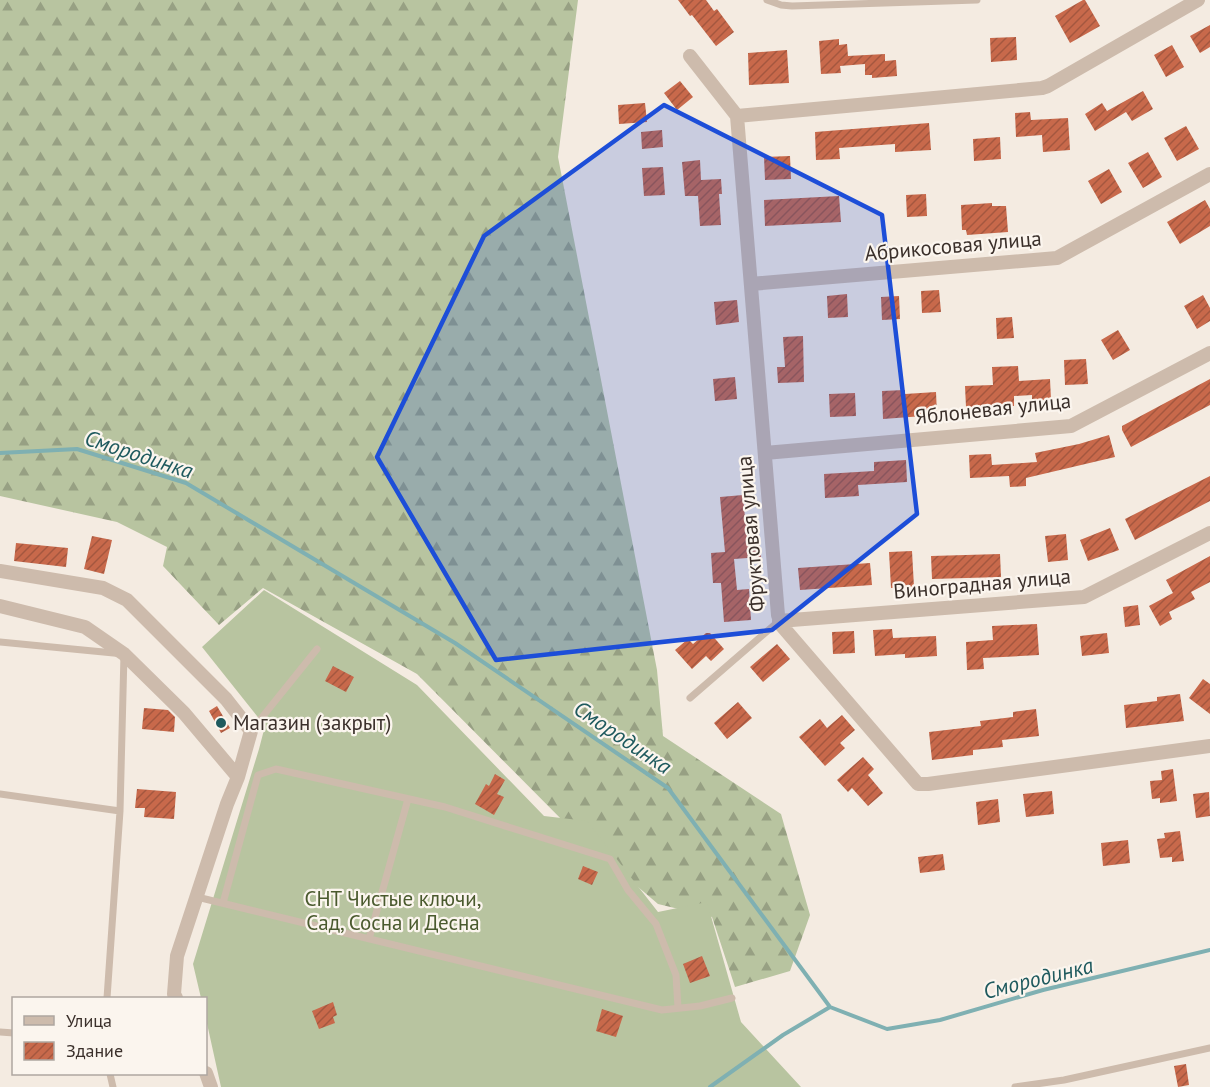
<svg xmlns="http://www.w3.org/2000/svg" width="1210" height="1087" font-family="'PT Sans',sans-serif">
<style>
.forest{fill:url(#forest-firs)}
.garden{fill:#b8c4a0}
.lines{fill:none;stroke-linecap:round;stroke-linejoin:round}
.stream{stroke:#7fb0b2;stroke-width:4}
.building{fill:url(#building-hatch)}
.lane{stroke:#cdbbac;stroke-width:7}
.street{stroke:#cdbbac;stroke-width:14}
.marked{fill:#1d4ed8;fill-opacity:0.2;stroke:#1d4ed8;stroke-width:4.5;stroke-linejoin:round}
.poi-dot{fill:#1f5a5e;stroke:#fbf5ee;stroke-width:2}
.labels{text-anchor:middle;stroke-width:4.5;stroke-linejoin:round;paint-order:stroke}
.street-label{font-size:21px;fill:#3b302b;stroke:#fbf5ee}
.poi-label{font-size:21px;fill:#3b302b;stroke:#fbf5ee;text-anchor:start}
.park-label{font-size:21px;fill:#4a5a2e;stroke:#fbf5ee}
.water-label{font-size:22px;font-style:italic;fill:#1f5a5e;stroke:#fbf5ee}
</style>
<defs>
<pattern id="forest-firs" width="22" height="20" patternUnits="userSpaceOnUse" patternTransform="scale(1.5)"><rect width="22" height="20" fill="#b8c4a0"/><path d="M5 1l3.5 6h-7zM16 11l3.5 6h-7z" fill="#97a083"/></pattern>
<pattern id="building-hatch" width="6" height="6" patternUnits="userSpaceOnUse" patternTransform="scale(1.5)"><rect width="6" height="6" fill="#c8694b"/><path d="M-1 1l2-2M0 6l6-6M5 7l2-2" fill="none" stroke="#a4573f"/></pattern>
</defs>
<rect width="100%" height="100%" fill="#f4ebe1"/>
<path class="forest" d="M0,0H578L558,157L657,670L663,736L781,814L810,915L790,971L735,987L712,917L658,904L576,834L417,674L263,588L219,625L163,566L167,547L117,522L0,496Z"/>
<path class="garden" d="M264,590L417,685L544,816L587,821L658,912L707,902L741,1022L801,1087H221L206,1019V998H201L193,964L259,749L265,726L202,647Z"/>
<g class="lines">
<path class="stream" d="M0,453L77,449L186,483L455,643L668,788L830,1007L887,1029L940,1020L1043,990L1210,950
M710,1087L783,1035L830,1007"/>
</g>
<path class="building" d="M678,0H706L714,11L717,9L734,32L716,46L692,15L690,16Z
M1083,0H1085L1100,26L1070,43L1055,16Z
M1210,25V47L1200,53L1190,36Z
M1016,37L1017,60L991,62L990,38Z
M839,39V45L847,44L848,56L885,54V61L896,60L897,76L872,78V75H865V64L840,66L841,73L821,74L819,41Z
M1172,45L1184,67L1166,77L1154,55Z
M787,50L789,83L749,85L748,53Z
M680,81L693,97L677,110L664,93Z
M1143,91L1153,109L1132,121L1126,112L1095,131L1085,114L1102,103L1107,111Z
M645,103L647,122L619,124L618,105Z
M1030,112L1031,120L1068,118L1070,150L1043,152L1042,135L1016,137L1015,113Z
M929,123L931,150L895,152V144L839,148L840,159L816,160L815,132Z
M1186,126L1199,149L1177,161L1164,138Z
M662,130L663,147L642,149L641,132Z
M1000,137L1001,159L974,161L973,139Z
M1148,152L1162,177L1143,188L1128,163Z
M790,156L791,179L765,180L764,157Z
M700,160L701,180L721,179L722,194H719L721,225L700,226L698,196H685L682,162Z
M663,167L665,195L644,196L642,168Z
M1109,169L1122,192L1101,204L1088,181Z
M926,194L927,216L907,217L906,195Z
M839,196L841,222L765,226L764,200Z
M1205,200L1210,209V226L1180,244L1167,222Z
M992,203V206H1006L1008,232L967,235L966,230H962L961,205Z
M939,290L941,312L922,313L921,291Z
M847,294L848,317L828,318L827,296Z
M1203,295L1210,308V321L1197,329L1184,306Z
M899,296L900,319L882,320L881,297Z
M737,300L739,322L716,325L714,302Z
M1012,317L1014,338L997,339L996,318Z
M1118,330L1130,350L1113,360L1101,340Z
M803,336L804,382L778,383L777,367H785L783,337Z
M1086,359L1088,384L1065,385L1064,360Z
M1018,366L1019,381L1050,379L1051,400L1032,401V395L1014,396V406L966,407L965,386L993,385L992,367Z
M735,377L737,399L715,401L713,379Z
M1210,379V405L1131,447L1122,430V426Z
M905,390V394L936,392L937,415L883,419L882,391Z
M855,393L856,416L830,417L829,394Z
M1109,435L1115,457L1026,478V486L1010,487L1009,476L970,478L969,455L991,454L992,465L1037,462L1035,453L1079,444Z
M906,460L907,482L858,485L859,496L825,498L824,474L874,471V462Z
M1210,476V501L1135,540L1125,519Z
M743,495L745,518L752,517L754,540L759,539L761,557L734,559L737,590L749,589L751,620L724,622L721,583H713L711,553L725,552L720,497Z
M1110,528L1119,550L1088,561L1080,540Z
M1066,534L1068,560L1048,562L1045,536Z
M92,536L112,540L104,574L84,569Z
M16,543L68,548L66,567L14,561Z
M912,551L914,587L891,588L889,552Z
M1000,554L1001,577L932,579L931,556Z
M1210,556V582L1191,592L1195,599L1169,612L1172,619L1160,626L1149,606L1173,593L1166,580Z
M870,563L872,585L800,590L798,568Z
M1138,605L1140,625L1125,627L1123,607Z
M1037,624L1039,655L983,658L984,669L967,670L966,642L993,640L992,626Z
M892,629L893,638L936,636L937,656L905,658V654L875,656L873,630Z
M854,631L855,653L833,654L832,632Z
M706,633H710L724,649L711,661L706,656L692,669L675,650L688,639L693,644Z
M1107,633L1109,653L1082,656L1080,636Z
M777,644L790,659L763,682L750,667Z
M333,666L354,677L346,692L325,681Z
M1203,679L1210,684V714L1189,698Z
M1180,694L1184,721L1126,728L1124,705L1157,701V697Z
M738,702L752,718L727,739L714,723Z
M217,706L230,728L221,733L209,711Z
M144,708L168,710L175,717L174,732L142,729Z
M1036,709L1039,736L1002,740L1003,747L973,750V755L932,760L929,732L981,726L980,721L1013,717V712Z
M842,715L855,730L840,743L845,748L825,766L799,737L820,719L827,728Z
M863,757L874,769L868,775L883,793L868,806L852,788L848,792L837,780Z
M1173,769L1177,801L1160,803V798L1152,799L1150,781L1162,780L1161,771Z
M495,774L505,780L497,794L504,797L494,815L475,804L486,784L489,786Z
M137,789L176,792L174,819L144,817L145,808H135Z
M1052,791L1054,814L1026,817L1023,794Z
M1209,792L1210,816L1196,818L1193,794Z
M998,799L1000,822L978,825L976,802Z
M1180,831L1184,861L1172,862V857L1160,858L1157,839L1165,838L1164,833Z
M1128,840L1130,863L1103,866L1101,843Z
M943,854L945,870L920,873L918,857Z
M583,866L598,872L592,885L578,879Z
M702,956L710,976L690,983L683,964Z
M333,1002L337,1015L333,1017L335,1023L319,1029L312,1011Z
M602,1009L623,1016L616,1037L596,1031Z
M1186,1064L1189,1085L1178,1087L1174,1066Z"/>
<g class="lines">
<path class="lane" d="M767,0L781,5L792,6L977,0
M0,642L124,654L120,811L107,998
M690,698L779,621
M251,731L317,649
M0,794L120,811
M197,897L662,1010L700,1006L732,998
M223,903L258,775L276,769L445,807L610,859L628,890L656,924L676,975L678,1008
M369,939L408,799
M0,1032L14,1033
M110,1074L113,1087
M1015,1087L1064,1080L1210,1048"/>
<path class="street" d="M690,56L737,116L778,615L782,626L918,784H928L1210,746
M737,116L1042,88L1048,86L1198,0
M751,284L1057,258L1210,174
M765,453L1071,426L1210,353
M0,571L103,588L127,600L226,699L251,731L238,777L227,804L177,956L174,994L176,998
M0,606L85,627L124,654L184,713L238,777
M779,621L1084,597L1210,533
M206,1073L211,1087"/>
</g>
<path class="marked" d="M664,105L882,215L917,514L772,630L496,660L377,457L484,236Z"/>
<circle class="poi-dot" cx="221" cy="723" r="6"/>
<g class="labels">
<g class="street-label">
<text transform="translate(953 246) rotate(-5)" y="7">Абрикосовая улица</text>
<text transform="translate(993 409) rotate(-6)" y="7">Яблоневая улица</text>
<text transform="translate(751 534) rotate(-95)" y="7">Фруктовая улица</text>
<text transform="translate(982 584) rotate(-5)" y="7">Виноградная улица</text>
</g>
<g class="poi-label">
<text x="233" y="730">Магазин (закрыт)</text>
</g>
<g class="park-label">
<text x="393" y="906">СНТ Чистые ключи,<tspan x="393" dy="24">Сад, Сосна и Десна</tspan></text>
</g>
<g class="water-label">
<text transform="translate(139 454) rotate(18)" y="8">Смородинка</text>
<text transform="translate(623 737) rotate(34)" y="8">Смородинка</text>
<text transform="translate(1038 978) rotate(-14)" y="8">Смородинка</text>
</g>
</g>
<rect x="12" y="997" width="195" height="78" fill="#fbf5ee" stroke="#aea6a0" stroke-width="1.5"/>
<rect x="24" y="1016" width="30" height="9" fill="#cdbbac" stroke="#aea6a0" stroke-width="1.5"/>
<text x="66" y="1027" font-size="18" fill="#3b302b">Улица</text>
<rect x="24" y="1042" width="30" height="18" fill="url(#building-hatch)" stroke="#aea6a0" stroke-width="1.5"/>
<text x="66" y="1057" font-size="18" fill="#3b302b">Здание</text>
</svg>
